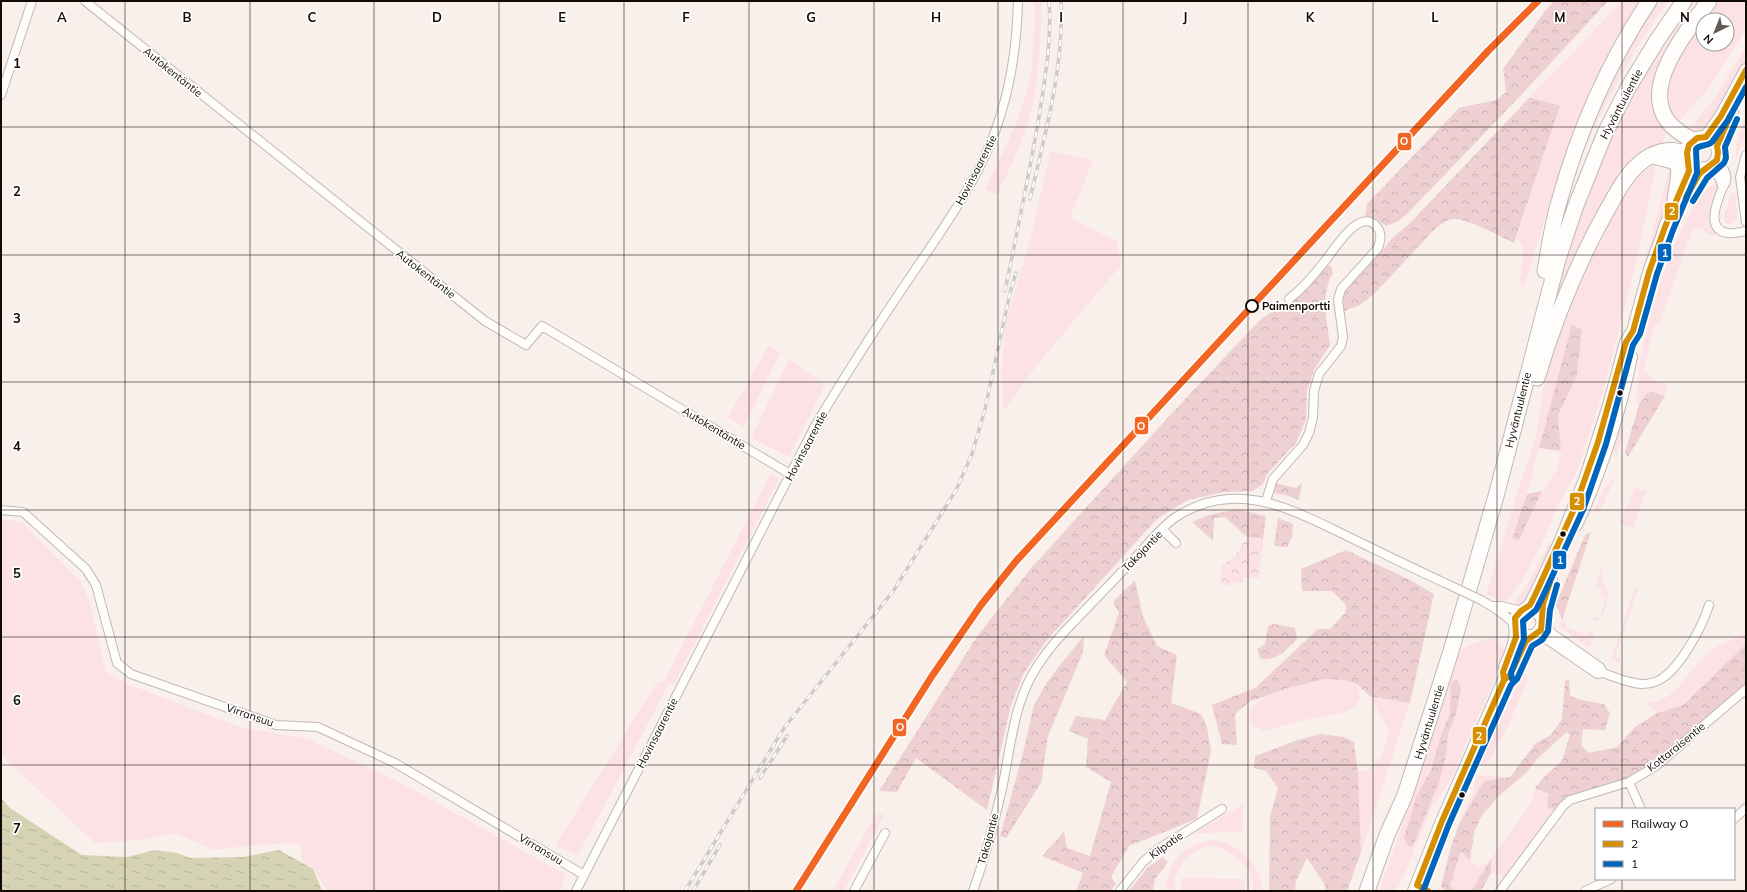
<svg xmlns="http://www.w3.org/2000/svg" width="1747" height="892" font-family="Mulish,sans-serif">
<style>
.green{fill:#fce2e4;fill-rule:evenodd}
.forest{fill:url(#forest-crowns)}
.park{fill:url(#park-crowns)}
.water{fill:url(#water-ripples)}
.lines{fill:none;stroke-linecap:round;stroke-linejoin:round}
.street-casing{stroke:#c0b8b3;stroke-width:10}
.secondary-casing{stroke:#c0b8b3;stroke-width:14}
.highway-casing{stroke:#c0b8b3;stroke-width:17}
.street{stroke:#fefdfc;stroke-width:8}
.secondary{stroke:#fefdfc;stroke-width:12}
.highway{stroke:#fefdfc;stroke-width:15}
.rail-casing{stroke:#cecbca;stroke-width:3.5}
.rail{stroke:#fff;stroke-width:2;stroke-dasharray:6;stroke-linecap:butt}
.street-bridge-casing{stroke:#c0b8b3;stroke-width:10;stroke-linecap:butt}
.street-bridge{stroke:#fefdfc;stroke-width:8}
.bus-1-casing{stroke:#fff;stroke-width:9}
.bus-2-casing{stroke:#fff;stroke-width:9}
.bus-1{stroke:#d58f01;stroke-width:6}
.bus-2{stroke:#0065bd;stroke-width:6}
.rail-1-casing{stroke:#fff;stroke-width:10}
.rail-1{stroke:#f26522;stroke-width:7}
.grid{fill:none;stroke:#120a05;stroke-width:1;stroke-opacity:0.55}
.stop-dot{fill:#fff;stroke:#120a05;stroke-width:2}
.bus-dot{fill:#120a05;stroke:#fff;stroke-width:1.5}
.labels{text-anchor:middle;stroke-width:3.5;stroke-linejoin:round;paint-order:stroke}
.street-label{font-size:11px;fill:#120a05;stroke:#fff}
.stop-label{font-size:11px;font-weight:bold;fill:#120a05;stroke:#fff;text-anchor:start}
.grid-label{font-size:13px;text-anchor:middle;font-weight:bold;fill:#120a05;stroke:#fff;stroke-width:3.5;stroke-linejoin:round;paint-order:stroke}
.line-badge{stroke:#fff;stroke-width:1.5}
.badge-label{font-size:11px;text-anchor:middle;font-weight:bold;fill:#fff}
</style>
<defs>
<pattern id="forest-crowns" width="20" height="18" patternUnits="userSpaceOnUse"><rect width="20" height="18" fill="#eed0d3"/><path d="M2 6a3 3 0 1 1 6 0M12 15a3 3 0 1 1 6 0" fill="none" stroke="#cbb1b4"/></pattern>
<pattern id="park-crowns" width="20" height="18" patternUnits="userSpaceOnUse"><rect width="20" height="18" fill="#fce2e4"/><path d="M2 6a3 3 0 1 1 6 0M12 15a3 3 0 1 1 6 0" fill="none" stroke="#d7c1c2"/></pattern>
<pattern id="water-ripples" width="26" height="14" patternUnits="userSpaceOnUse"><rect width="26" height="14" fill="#d5d3b4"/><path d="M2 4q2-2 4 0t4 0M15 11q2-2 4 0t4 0" fill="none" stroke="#b6b499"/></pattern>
</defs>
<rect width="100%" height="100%" fill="#f9f0eb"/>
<path class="green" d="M1035,1H1042C1040,36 1040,73 1032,107C1025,138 1010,167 997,195L985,189C1003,151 1024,114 1031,72C1034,49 1034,24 1035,1Z
M1622,1H1644L1575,124L1524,287L1520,284L1523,247L1517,238L1559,106L1530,97Z
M1658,1H1669C1637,43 1613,89 1590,136H1588L1628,50Z
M1695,1H1704C1688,24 1650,72 1652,100C1653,112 1661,124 1667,134L1664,137L1663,145L1641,153L1543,339C1555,293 1567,247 1583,202C1610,130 1650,63 1695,1Z
M1714,1H1746V29L1705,93L1679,121L1674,123L1664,91L1675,59ZM1703,20H1727V44H1703Z
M1746,47V67L1705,133L1698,134L1689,130L1713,100Z
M1746,118V134L1736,158C1735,143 1739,132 1746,118Z
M1051,151L1093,160L1070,218L1118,242L1121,265L1037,365L1004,410L1001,377L1005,324L1030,239Z
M1656,164L1637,258L1602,395L1577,472L1558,505L1543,541L1521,583L1505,603L1486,594C1497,559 1508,523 1519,487C1525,470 1531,453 1536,435C1541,415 1541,395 1546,375C1558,327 1612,184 1656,164ZM1572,324L1582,330L1577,375L1558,415L1561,451L1557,469L1542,491L1519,540L1512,539L1527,494Z
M1669,170L1672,172L1671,200L1657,234L1631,326L1629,323Z
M1719,182L1721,187C1713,206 1708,215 1716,236L1708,234L1699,228L1692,231L1660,322L1653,330L1644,371L1655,380L1667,385L1665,396L1653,392L1647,393L1639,405L1636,400C1638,388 1638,376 1640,364C1646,320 1676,222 1706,190C1710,187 1714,184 1719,182Z
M1733,191L1735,192L1738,219L1730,225L1726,223L1724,216Z
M769,345L780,353L744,427L728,417Z
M789,359L825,385L789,457L751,438Z
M1620,426L1624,427L1617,455L1611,450L1612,444Z
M771,473L779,479L674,684H669L578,855L555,846L656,684L664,681Z
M1615,478L1599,513L1594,511L1605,487L1612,479Z
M1635,486L1642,491L1643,489L1646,490L1633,528L1621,524L1620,522L1623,517H1624L1626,513H1624L1628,503L1630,504L1631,501L1630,500Z
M1,519L22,522L81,582L89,600L106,672L130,685L240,727L308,739L405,785L565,874L560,891H327L313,869L302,860L300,843L254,845L214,850L175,833L140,840L95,843L1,755Z
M1549,543H1553L1525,603L1519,607L1512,605L1526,587Z
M1602,566H1604C1598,583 1606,581 1608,594C1608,601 1603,619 1597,621L1593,620L1594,617L1600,618L1606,596L1600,594L1601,588L1595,586Z
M1635,588L1638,589L1615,656L1620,658L1619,663L1611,660Z
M1562,620L1566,622L1565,627L1588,635L1590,630L1593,632C1595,637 1593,644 1589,648L1559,626Z
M1746,633V644L1683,705L1657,713L1645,702C1676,705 1688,669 1708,653C1719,644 1734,639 1746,633Z
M1493,636L1499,645L1507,651L1450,781L1431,809L1401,882L1395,891H1379L1410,803L1454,656L1467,646Z
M1523,674L1529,677L1509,724L1487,765L1479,763Z
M1325,679L1345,680L1357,684L1360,696L1355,707L1342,713L1304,720L1263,731L1252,725L1249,716C1250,713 1252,708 1255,705C1268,689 1305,684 1325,679Z
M1370,696L1410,703L1361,852L1357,771H1368L1381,757L1389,731Z
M1477,775L1510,777L1484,781L1459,824L1473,793Z
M1535,788L1549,794L1557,809L1505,880L1498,874L1491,873L1490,860L1471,891H1458L1450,886L1461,850L1470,861L1480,867L1491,859L1531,803Z
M1243,803L1242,831L1194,834L1243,804Z
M885,814L844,891H833L875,815Z
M1210,840C1236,841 1263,863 1262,891H1253C1253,886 1253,881 1251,876C1247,864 1228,849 1216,847C1198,844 1178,862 1175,879C1174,882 1174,887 1174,891H1166C1167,861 1182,847 1210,840Z
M1181,878L1245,879V891H1181Z"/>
<path class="forest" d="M1554,1H1608L1524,92L1406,215L1397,222L1386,226L1374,218L1365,216L1367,204L1459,108L1496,100L1506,92L1503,69L1545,11Z
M1530,97L1560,106L1514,243C1501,237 1469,219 1455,219C1447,219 1442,224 1436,228L1374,294L1360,305L1344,311L1343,296L1347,289L1383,250L1391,239L1407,226Z
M1327,266H1331L1333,273C1320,295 1327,321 1330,345L1314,370L1307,391L1306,420L1296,443L1267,474L1263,484L1253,491L1224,492L1188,500L1158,518L1047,640L1024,673L1011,705L987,810L916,758L897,792L879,791L978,635L1033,566L1173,412L1259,321L1268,314L1290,305Z
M1572,324L1582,330L1577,375L1558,415L1561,451L1539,448Z
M1654,392L1665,396L1628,457L1625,452L1639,405L1647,393Z
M1275,483L1296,488L1302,483L1299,500L1286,495L1273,493Z
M1542,491L1519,540L1512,539L1527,494Z
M1240,510L1266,516L1263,539L1247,537L1225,517L1214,518L1213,541L1192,522C1208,514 1222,511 1240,510Z
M1278,518L1293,524L1292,537L1287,547L1274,546Z
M1591,532L1562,620L1556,604L1585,535Z
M1346,550L1408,579L1434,594L1410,703L1370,696L1357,684L1345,680L1325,679L1291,687L1249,702L1235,714L1237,745L1222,744L1212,705L1255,688L1318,629H1330L1346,612V605L1332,591H1302L1301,569Z
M1135,580L1143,617L1157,646L1177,655L1171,703L1201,714L1207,727L1211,751L1197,819L1129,846L1111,877L1116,884L1111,891H1076L1083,873L1042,856L1064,832L1067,848L1090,856L1111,782L1086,767L1088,739L1069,731L1076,716L1105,720L1127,682L1104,655L1119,613L1113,602Z
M1274,624L1295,628L1297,639C1285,651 1277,661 1260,659L1257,649L1265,644L1268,626Z
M1084,636L1083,652L1048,736L1041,783L1006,838L1000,836L1022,757L1034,705L1046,684L1060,665Z
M1746,644V685L1656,763L1628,779L1557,809L1547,808L1549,794L1535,788L1544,777L1562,761L1570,735L1567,732L1538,758L1526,773L1499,796L1482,815L1474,832L1470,861L1461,851L1450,886L1458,891H1445L1441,886L1450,850L1459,824L1484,781L1510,777L1536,743L1551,735L1562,719L1565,681L1569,679L1570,696L1581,700L1604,704L1610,713L1605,730L1583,729L1581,745L1589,753L1617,747L1635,727L1657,713L1683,705Z
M1457,679L1461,689L1456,713L1448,734L1446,756L1439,783L1413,846H1408L1404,838L1416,797L1431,770L1441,735L1450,713L1451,682Z
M1321,734L1344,737L1354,742L1358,774L1361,852L1347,891H1325V885L1307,858L1296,881L1295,891H1269L1270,817L1278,788L1266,771L1254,768L1255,756L1298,740Z
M1163,857L1168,862L1155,879L1153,891H1129L1148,867Z
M1491,859V873L1481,891H1471Z"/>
<path class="park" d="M1247,537L1263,539L1259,578L1243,577L1242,583H1233L1232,586L1220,584L1222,565L1236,555Z"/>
<path class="water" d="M1,798L10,808L82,855L127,857L155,850L177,853L190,858L243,857L279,850L313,869L322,891H1Z"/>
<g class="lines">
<defs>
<path id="street" d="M85,1L485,321L526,345L542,326L790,474
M1,95L32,1
M1746,155L1740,177L1746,222
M1717,159C1721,165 1728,173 1726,181C1726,184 1723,186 1722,189C1717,202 1705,230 1728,233C1733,234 1740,232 1746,231
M1709,167L1718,175L1723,187
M1266,501L1273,479L1303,445L1309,433L1313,418L1314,391L1319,374L1341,346L1343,337L1338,300L1341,289L1378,248C1380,242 1382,236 1379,230C1362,202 1334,250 1325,261C1315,274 1302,289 1289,299
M1,510L23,512L86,569L96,585L117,663L131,674L276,725L318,727L395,763L584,875
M1162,529L1176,543
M1481,600C1490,605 1509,617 1515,625
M1492,606H1501L1521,611
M1543,623L1553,634L1600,667L1603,673
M1535,635L1549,641L1597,674L1603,673C1615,677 1628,683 1641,684C1649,684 1658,682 1664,677C1681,665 1703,626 1709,605
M1629,782L1641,809
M1734,819L1746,808
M576,891L814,428C846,373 881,320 917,267C947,223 978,179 996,129C1011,87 1017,45 1018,1
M854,891L885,833
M973,891C985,858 994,823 1002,789C1010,751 1013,709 1032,675C1041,659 1052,645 1065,631C1088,607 1112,582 1136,557C1148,544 1161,527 1176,517C1236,478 1291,509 1347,536C1380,552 1412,568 1445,583
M1120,891L1143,862L1157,850L1222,809
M1500,891L1563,806L1570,800L1629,782L1656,766L1746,689
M1585,891L1611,879"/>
<path id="secondary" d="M1706,137L1721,116L1746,70
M1686 153a16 16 0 1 1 32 0a16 16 0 1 1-32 0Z
M1717,146L1732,111
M1685,198L1704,168
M1576,525C1601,471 1619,415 1631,357
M1525,609L1530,605L1540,585L1561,540L1586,477L1610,402L1626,342L1633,331L1649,272L1662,237L1665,227L1685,181L1691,163
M1542,618L1545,595L1551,580
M1505,667C1509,658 1514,648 1515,638C1517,632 1514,626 1515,620C1516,616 1519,612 1523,610C1527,609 1531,610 1535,611C1553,620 1535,650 1516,629
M1414,891L1442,821L1504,680C1517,669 1518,650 1530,637"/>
<path id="highway" d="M1693,140C1623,107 1680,41 1709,1
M1655,156C1663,160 1671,158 1678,165C1681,177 1675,190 1675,202
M1545,271C1549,248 1552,225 1559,202C1578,132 1609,62 1649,1
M1537,378C1554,321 1577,264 1606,212C1615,196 1625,176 1639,164C1651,153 1672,145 1687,155
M1367,891L1387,835L1405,795L1451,651L1496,496L1558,259L1575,208L1605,133L1628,88L1656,42L1684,1"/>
</defs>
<use href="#street" class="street-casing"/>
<use href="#secondary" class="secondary-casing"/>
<use href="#highway" class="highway-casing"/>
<use href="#street" class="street"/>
<use href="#secondary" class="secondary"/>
<use href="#highway" class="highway"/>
<defs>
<path id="rail" d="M1030,199C1045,134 1064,68 1061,1
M1005,291C1017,233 1029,175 1039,117C1045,78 1052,40 1049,1
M760,778L787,736
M685,891L784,728L894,590L956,490L972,454L985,409L1010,293L1016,273
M693,891L720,845"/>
</defs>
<use href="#rail" class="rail-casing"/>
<use href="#rail" class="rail"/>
<defs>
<path id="street-bridge" d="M1445,583L1481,600"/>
</defs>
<use href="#street-bridge" class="street-bridge-casing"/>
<use href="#street-bridge" class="street-bridge"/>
<defs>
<path id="bus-1" d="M1686,197L1700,173L1717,160L1718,152L1717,146L1730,116
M1504,680L1503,672L1516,637L1515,618L1521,611L1530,605L1536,593L1575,507L1598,442L1626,342L1633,331L1649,272L1665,227L1689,171L1687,153L1689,145L1697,138L1706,137L1721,116L1746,70
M1428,891L1417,885L1442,821L1504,680L1510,675L1526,641L1541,630L1543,604L1550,582"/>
<path id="bus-2" d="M1693,201L1707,178L1724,163L1726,158L1725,147L1737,119
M1512,679L1511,673L1524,639L1523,621L1536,610L1543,596L1583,510L1606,444L1633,345L1640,334L1657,274L1673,230L1697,173L1696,149C1700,144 1707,147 1712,142L1728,120L1746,87
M1423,891L1449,824L1511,685L1517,679L1532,646L1542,640L1548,631L1550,610L1557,585"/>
</defs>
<use href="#bus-1" class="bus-1-casing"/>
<use href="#bus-2" class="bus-2-casing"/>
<use href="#bus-1" class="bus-1"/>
<use href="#bus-2" class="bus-2"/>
<defs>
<path id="rail-1" d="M796,891L932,676L981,605L1017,560L1488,51L1538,1"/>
</defs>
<use href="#rail-1" class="rail-1-casing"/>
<use href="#rail-1" class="rail-1"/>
</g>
<path class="grid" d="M125,1V891M250,1V891M374,1V891M499,1V891M624,1V891M749,1V891M874,1V891M998,1V891M1123,1V891M1248,1V891M1373,1V891M1497,1V891M1622,1V809M1,127H1746M1,255H1746M1,382H1746M1,510H1746M1,637H1746M1,765H1746M1622,879V891"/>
<circle class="stop-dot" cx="1252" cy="306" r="6"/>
<g class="bus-dot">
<circle cx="1620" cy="393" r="3.5"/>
<circle cx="1563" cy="534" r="3.5"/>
<circle cx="1462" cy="795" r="3.5"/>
</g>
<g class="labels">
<g class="street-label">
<text transform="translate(173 72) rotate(39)" y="4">Autokentäntie</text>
<text transform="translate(1621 104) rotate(-62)" y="4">Hyväntuulentie</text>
<text transform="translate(976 170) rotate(-63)" y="4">Hovinsaarentie</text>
<text transform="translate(426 274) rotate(38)" y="4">Autokentäntie</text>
<text transform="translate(1518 410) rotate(-76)" y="4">Hyväntuulentie</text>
<text transform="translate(714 428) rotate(31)" y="4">Autokentäntie</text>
<text transform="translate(806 446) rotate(-62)" y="4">Hovinsaarentie</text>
<text transform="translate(1142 551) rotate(-46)" y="4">Takojantie</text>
<text transform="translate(250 715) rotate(19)" y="4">Virransuu</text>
<text transform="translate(1429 722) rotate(-73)" y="4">Hyväntuulentie</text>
<text transform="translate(657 733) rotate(-63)" y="4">Hovinsaarentie</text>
<text transform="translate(1676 747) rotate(-39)" y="4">Kottaraisentie</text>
<text transform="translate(988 839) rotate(-75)" y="4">Takojantie</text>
<text transform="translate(1166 845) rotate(-35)" y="4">Kilpatie</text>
<text transform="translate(541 849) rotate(31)" y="4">Virransuu</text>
</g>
<g class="stop-label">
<text x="1262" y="310">Paimenportti</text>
</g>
</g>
<g class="grid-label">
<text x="62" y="22">A</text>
<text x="187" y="22">B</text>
<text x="312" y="22">C</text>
<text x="437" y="22">D</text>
<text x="562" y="22">E</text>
<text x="686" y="22">F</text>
<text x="811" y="22">G</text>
<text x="936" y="22">H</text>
<text x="1061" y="22">I</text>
<text x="1185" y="22">J</text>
<text x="1310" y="22">K</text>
<text x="1435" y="22">L</text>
<text x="1560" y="22">M</text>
<text x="1685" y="22">N</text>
<text x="17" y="68">1</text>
<text x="17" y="196">2</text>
<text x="17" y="323">3</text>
<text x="17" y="451">4</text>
<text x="17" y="578">5</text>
<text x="17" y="705">6</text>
<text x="17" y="833">7</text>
</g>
<g class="line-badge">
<rect x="1397" y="132" width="15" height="19" rx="4" fill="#f26522"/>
<rect x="1664" y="202" width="15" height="19" rx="4" fill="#d58f01"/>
<rect x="1657" y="243" width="15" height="19" rx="4" fill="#0065bd"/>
<rect x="1134" y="416" width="15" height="19" rx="4" fill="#f26522"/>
<rect x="1569" y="492" width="16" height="19" rx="4" fill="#d58f01"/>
<rect x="1552" y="550" width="15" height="20" rx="4" fill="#0065bd"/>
<rect x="892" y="718" width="15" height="19" rx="4" fill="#f26522"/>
<rect x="1472" y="726" width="15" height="19" rx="4" fill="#d58f01"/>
</g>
<g class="badge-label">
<text x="1404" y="145">O</text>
<text x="1672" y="215">2</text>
<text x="1665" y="257">1</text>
<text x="1141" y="430">O</text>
<text x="1577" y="505">2</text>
<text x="1560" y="564">1</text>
<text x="900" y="731">O</text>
<text x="1479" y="740">2</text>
</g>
<rect width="1747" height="892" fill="none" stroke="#120a05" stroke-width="4"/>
<rect x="1595" y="808" width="140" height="72" fill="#ffffff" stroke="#a09d9b"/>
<rect x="1603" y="821" width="20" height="6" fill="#f26522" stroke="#a09d9b"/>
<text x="1631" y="828" font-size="12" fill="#120a05">Railway O</text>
<rect x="1603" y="841" width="20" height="6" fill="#d58f01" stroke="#a09d9b"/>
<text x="1631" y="848" font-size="12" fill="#120a05">2</text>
<rect x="1603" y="861" width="20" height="6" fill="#0065bd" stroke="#a09d9b"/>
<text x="1631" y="868" font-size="12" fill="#120a05">1</text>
<g transform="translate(1715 32) rotate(223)"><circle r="19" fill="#ffffff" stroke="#a09d9b"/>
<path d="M0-3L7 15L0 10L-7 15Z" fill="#635a56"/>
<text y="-6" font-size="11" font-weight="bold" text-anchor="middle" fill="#120a05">N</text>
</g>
</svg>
